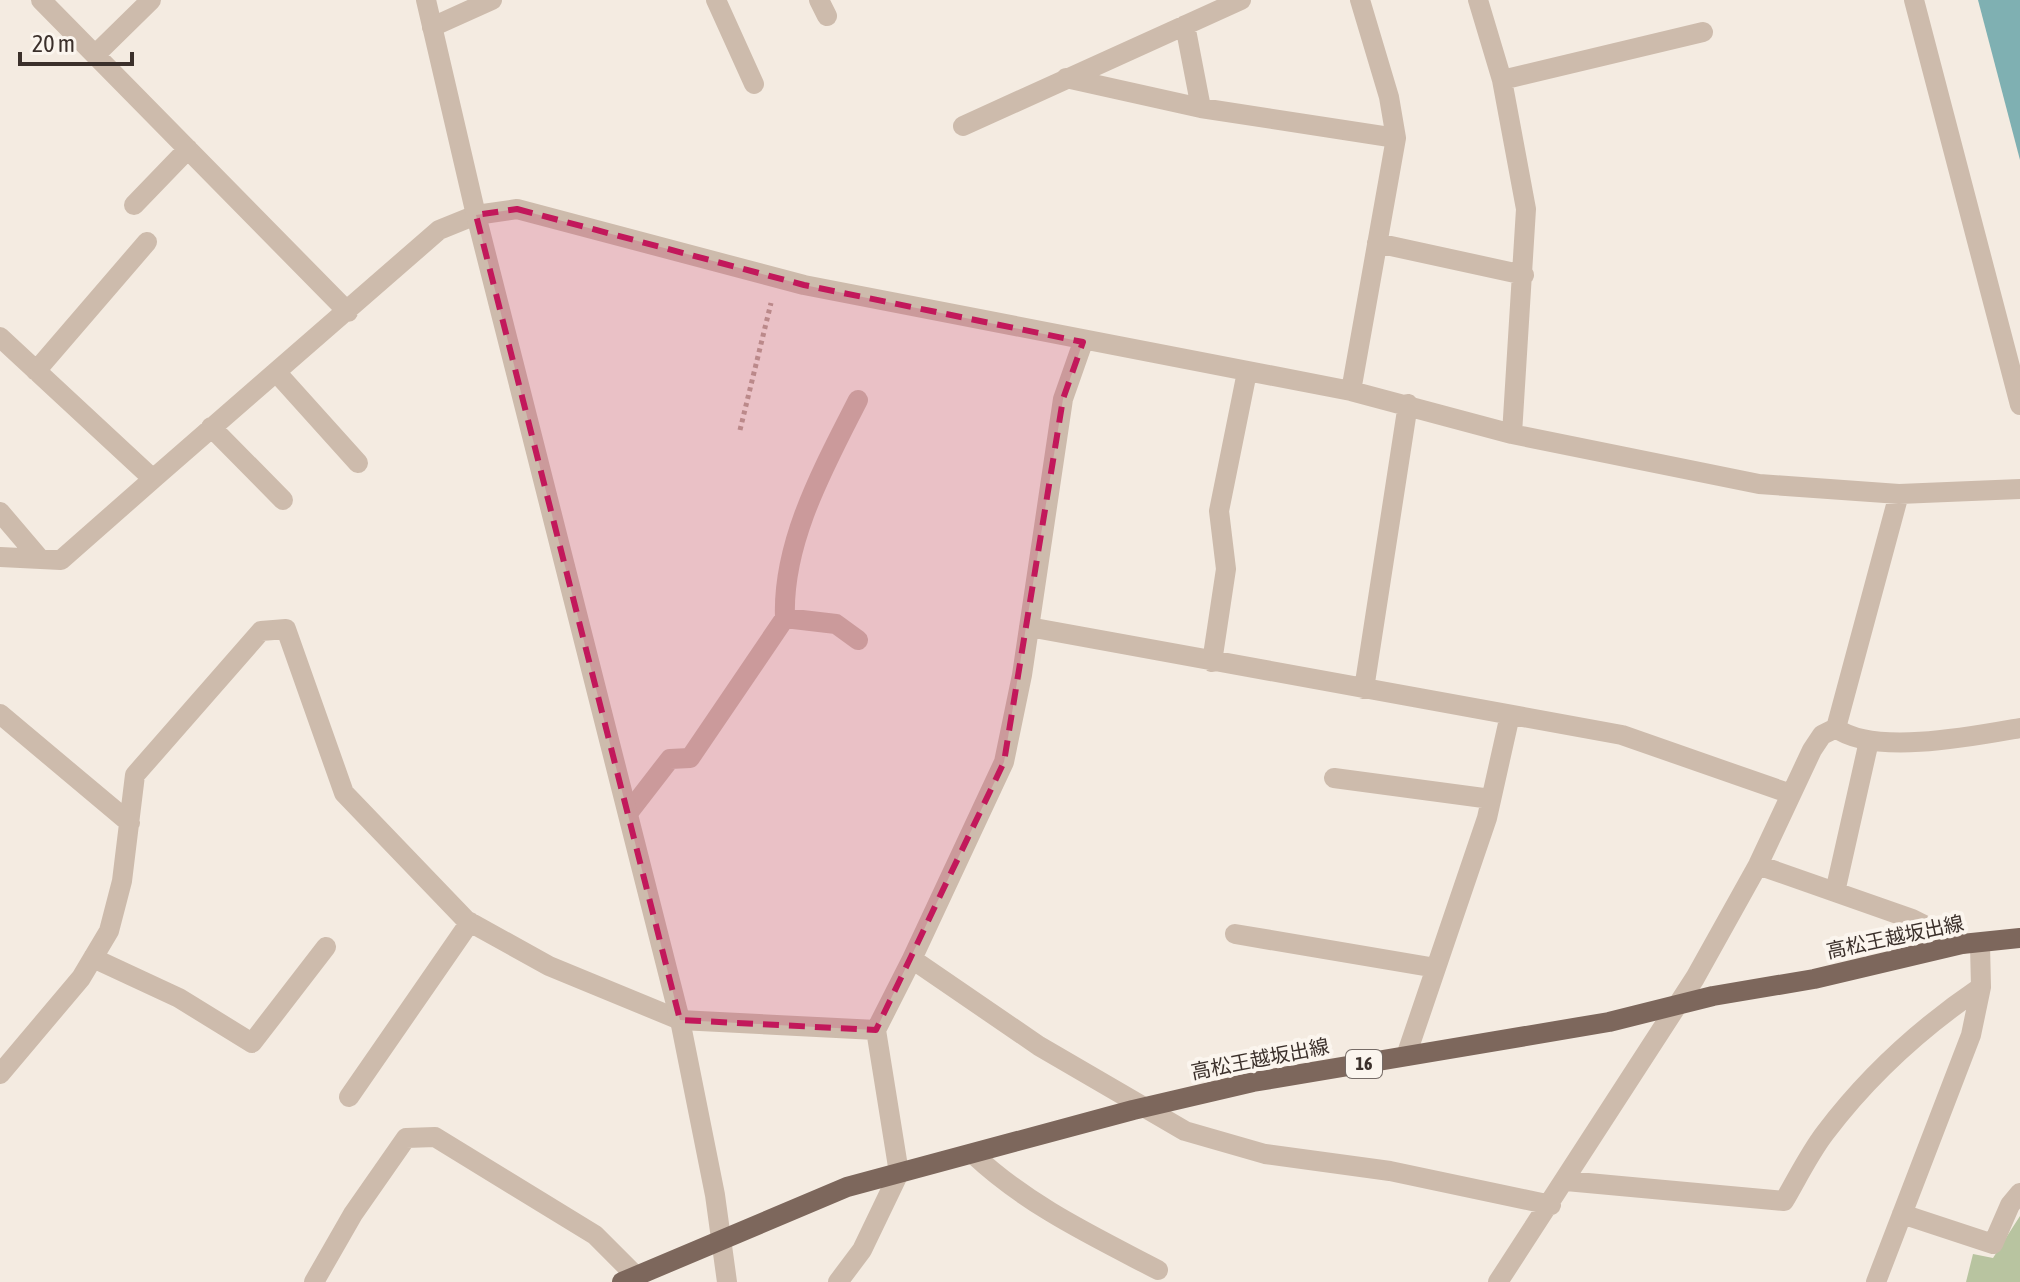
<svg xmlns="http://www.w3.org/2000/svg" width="2020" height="1282" font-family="'Asap Condensed','Noto Sans JP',sans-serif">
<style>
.green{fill:#b8c4a0}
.water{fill:#7fb0b2}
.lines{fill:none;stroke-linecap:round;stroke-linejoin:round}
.path{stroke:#b9a596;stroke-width:5;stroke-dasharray:4 4;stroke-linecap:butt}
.minor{stroke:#cdbbac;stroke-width:20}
.tertiary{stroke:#cdbbac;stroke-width:20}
.primary{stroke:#7d675c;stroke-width:20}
.marked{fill:#c2185b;fill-opacity:0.2;stroke:#c2185b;stroke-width:6;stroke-dasharray:16 10;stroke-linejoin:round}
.labels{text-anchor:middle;stroke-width:8;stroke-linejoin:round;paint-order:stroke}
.shield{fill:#fbf5ee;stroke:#756b66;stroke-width:2}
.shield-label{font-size:18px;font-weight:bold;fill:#3b302b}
.street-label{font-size:20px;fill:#3b302b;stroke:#fbf5ee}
</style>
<rect width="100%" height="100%" fill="#f4ebe1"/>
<path class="green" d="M2020,1216V1282H1966L1973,1254L1993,1258Z"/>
<path class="water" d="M1978,0H2020V160Z"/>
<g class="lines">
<path class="path" d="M740,430L771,303"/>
<path class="minor" d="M41,0L348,312
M716,0L754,84
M819,0L827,16
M1360,0L1389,97L1396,138
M1478,0L1502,80L1526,209L1512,434
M1914,0L2020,405
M1185,25L1201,108
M432,27L492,0
M95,55L151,0
M1066,78L1201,108L1396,138L1351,391
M1502,80L1703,32
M963,126L1241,0
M134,205L188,149
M1377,243L1524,275
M0,337L153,479L439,230L476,215L517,209L804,285L1351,391L1512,434L1759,484L1899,494L2020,489
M1083,342L1063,399L1022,675L1004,762L912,959L1039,1046L1185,1131L1265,1154L1390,1171L1551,1205
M36,371L147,242
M277,373L358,463
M211,427L283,500
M1899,494L1836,728C1873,756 1975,736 2020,728
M0,512L40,559
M0,557L61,560L153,479
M785,618C782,542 824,467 858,400
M1029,627L1622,735L1788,793
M1212,662L1226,569L1219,511L1247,372
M1364,689L1408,404
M0,714L130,823
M1334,778L1491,799
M629,812L670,759L690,758L785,618L836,624L858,640
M1758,865L1912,919L1962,944
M1835,892L1869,741
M1235,934L1436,968
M93,958L179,998L252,1043L326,947
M1406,1056L1487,818L1510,715
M0,1074L81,978L109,931L122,881L135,775L261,631L286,629L344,793L466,920L549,966L680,1020L876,1030L912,959
M349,1097L470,922
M973,1154C1027,1205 1093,1236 1158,1270
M1566,1181L1784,1201C1797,1179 1809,1154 1825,1133C1868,1076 1922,1027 1981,987
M1902,1214L1993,1244L2010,1205L2020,1193
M314,1282L353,1214L406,1138L435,1137L595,1235L636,1276
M838,1282L862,1250L899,1173L876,1030
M1498,1282L1695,978L1758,865L1812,750L1822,735L1836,728
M1876,1282L1971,1035L1981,987L1980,945"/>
<path class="tertiary" d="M426,0L476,215L680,1020L715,1195L727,1282"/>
<path class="primary" d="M622,1282L847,1187L1133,1110L1253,1082L1609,1022L1713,996L1814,979L1962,944L2020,938"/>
</g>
<path class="marked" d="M517,209L804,285L1083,342L1063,399L1004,762L876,1030L680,1020L476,215Z"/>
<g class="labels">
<rect class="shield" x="1346" y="1050" width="36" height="28" rx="6"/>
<g class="shield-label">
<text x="1364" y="1070">16</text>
</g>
<g class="street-label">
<text transform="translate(1895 937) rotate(-12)" y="7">高松王越坂出線</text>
<text transform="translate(1260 1059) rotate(-11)" y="7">高松王越坂出線</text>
</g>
</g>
<path d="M20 52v12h112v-12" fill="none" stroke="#3b302b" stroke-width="4"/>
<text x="32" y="52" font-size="24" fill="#3b302b" stroke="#fbf5ee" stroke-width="6" paint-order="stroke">20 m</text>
</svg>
